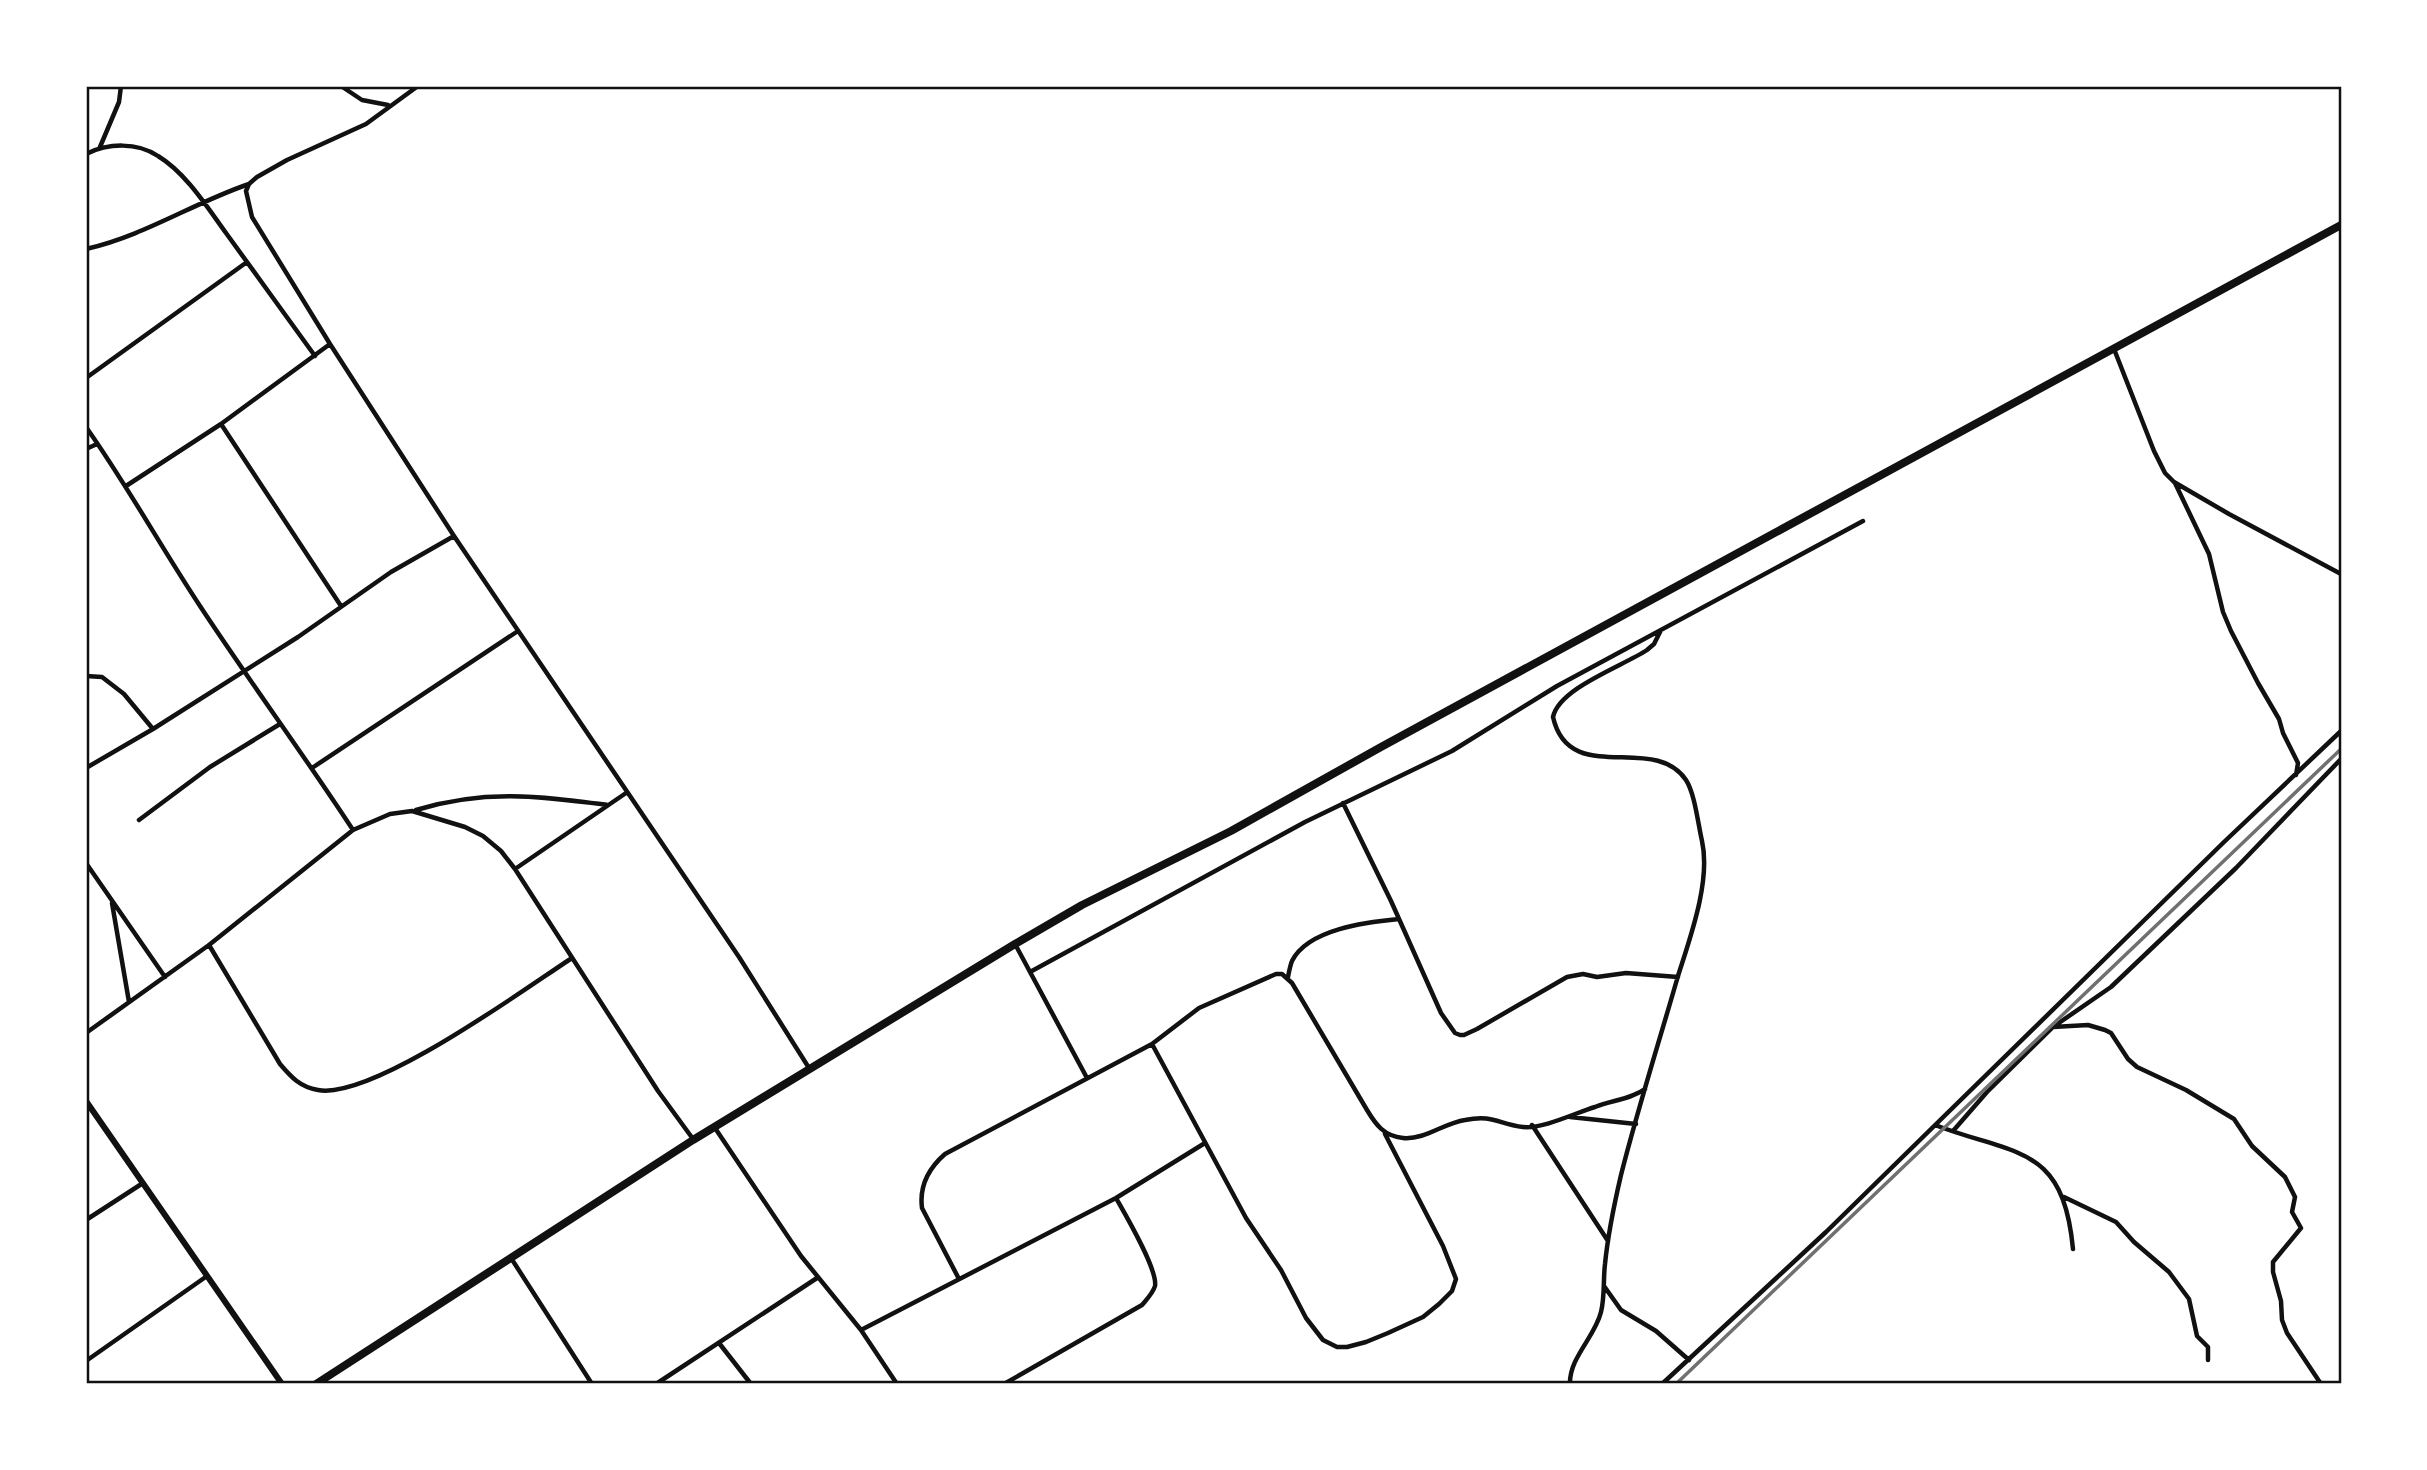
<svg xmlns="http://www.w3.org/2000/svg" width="2427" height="1470" font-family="'Open Sans',sans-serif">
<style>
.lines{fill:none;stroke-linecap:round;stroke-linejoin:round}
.minor{stroke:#111;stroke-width:4.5}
.tertiary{stroke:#111;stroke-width:6}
.trunk{stroke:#111;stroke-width:8}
.rail{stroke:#707070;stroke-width:3.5}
.neatline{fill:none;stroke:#111;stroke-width:2.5}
</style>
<rect width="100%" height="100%" fill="#fff"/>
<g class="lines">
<path class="minor" d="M341,86L362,100L388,105
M418,86L366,124L287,160L257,177L249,184L246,191L252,217L330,344L454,536L739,957L809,1068
M100,147L119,102L121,86
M86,154C108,143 137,142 158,156C186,173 207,207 226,233C256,274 285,315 315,356
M86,249C144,236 193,203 249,184
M2114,349L2154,451L2165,473L2174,482L2229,514L2341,574
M86,378L247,262
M221,424L341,606
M86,427C127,485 161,547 200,606C250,682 304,755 353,830
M86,449L97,444
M2175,483L2209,554L2223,612L2231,631L2258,683L2279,719L2283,733L2298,763L2296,775
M126,486L221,424L330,344
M86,676L102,677L124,694L153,729
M86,768L153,729L298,637L391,572L454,536
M312,768L518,631
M1343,803L1391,901L1441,1013L1455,1033L1460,1035H1464L1477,1029L1567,977L1583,974L1597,977L1626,973L1678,977
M416,810C485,789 538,796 608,805
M139,820L210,767L280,724
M86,863L165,977
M515,869L626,793
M112,903L129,1002
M1015,944L1087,1078
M209,945L280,1064C291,1077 300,1087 318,1090C372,1100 523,990 572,958
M1030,972L1305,822L1452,751L1557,686L1863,521
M1288,977C1289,972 1290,966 1292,961C1308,929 1367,922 1399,919
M2053,1027L2088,1025L2105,1030L2111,1033L2128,1059L2137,1067L2186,1090L2234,1119L2252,1146L2285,1177L2295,1197L2292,1212L2301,1228L2273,1262V1272L2281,1301L2282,1320L2287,1333L2321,1384
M86,1033L209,945L353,830L390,814L412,811L465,827L483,836L501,851L515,869L658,1091L693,1139
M1152,1044L1246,1218L1281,1270L1306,1318L1323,1340L1337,1347H1347L1366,1342L1388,1333L1423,1317L1439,1304L1452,1291L1456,1279L1443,1246L1385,1134
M1570,1117L1636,1124
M1532,1125L1608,1241
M1935,1125C2016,1156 2063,1144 2073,1249
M715,1128L801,1256L861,1330L897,1384
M1953,1131L1987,1092L2053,1027L2111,987L2236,868L2341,759
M2064,1197L2116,1222L2134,1242L2169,1272L2189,1299L2197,1336L2208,1347V1360
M86,1220L143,1183
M511,1258L592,1384
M959,1279L922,1208C919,1185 929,1168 945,1154L1152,1044L1199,1008L1276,974H1282L1292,983L1367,1110C1376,1125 1384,1136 1403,1138C1425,1140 1444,1123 1465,1120C1493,1114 1498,1124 1523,1127C1543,1129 1575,1113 1595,1107C1612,1100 1629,1100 1645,1089
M1604,1286L1621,1310L1656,1331L1689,1360
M861,1330L1116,1198L1205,1143
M719,1343L751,1384
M86,1361L207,1276
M656,1384L817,1278
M1004,1384L1142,1305C1147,1299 1153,1293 1155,1286C1158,1270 1125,1214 1116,1198
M1570,1384C1569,1358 1595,1337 1601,1312C1605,1296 1603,1280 1605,1264C1608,1234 1614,1205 1621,1175C1638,1108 1659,1042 1678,976C1690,938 1711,881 1702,841C1698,824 1695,794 1686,780C1654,732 1569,788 1553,717C1559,688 1623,666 1647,650L1654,644L1661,630
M1662,1384L1826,1232L2224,842L2341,731"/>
<path class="tertiary" d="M86,1101L282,1384"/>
<path class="trunk" d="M316,1384L693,1140L1015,944L1082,905L1231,831L1381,747L2341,225"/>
<path class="rail" d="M1676,1384L2341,749"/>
</g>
<rect width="2427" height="1470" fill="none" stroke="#ffffff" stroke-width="175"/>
<rect x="88" y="88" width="2252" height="1294" class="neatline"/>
</svg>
